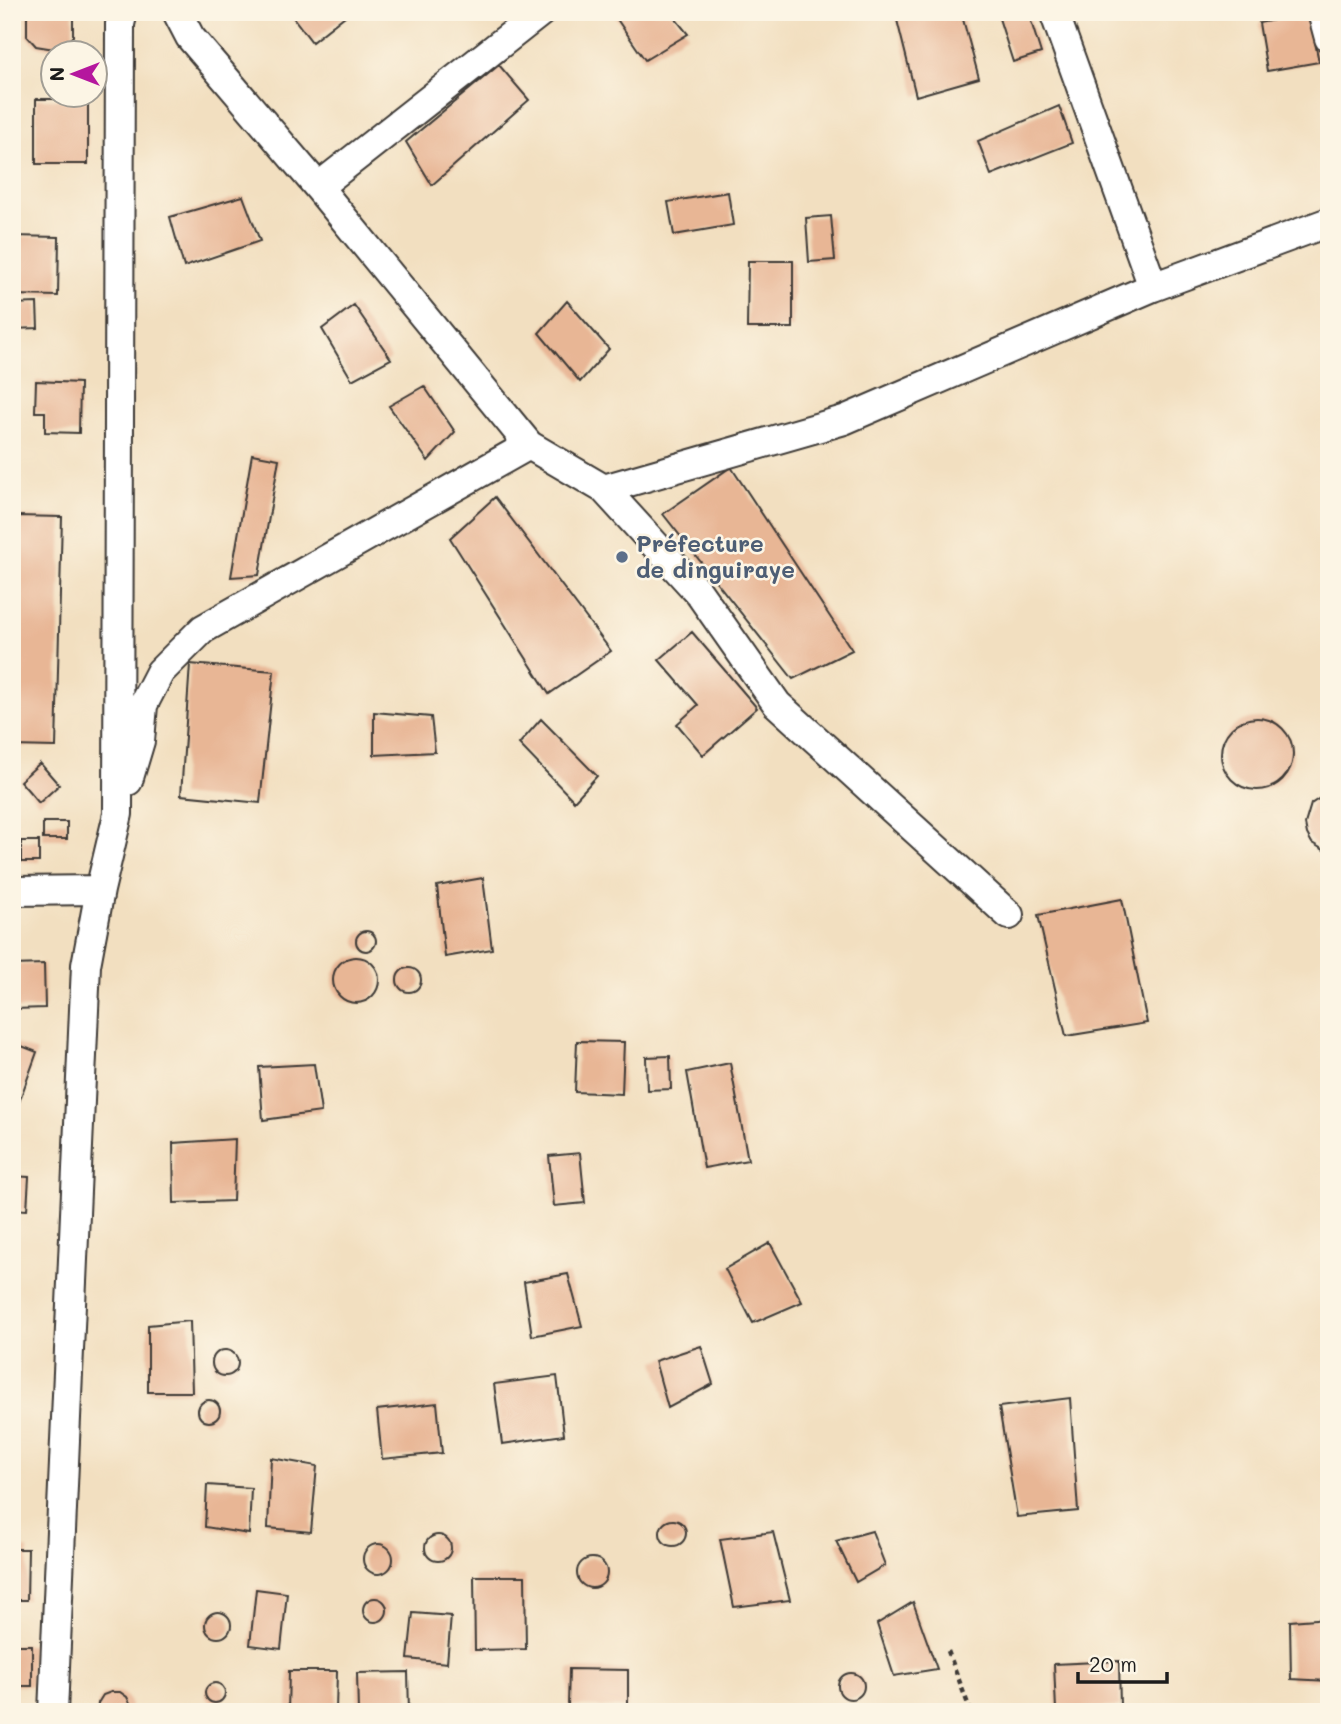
<svg xmlns="http://www.w3.org/2000/svg" width="1341" height="1724" font-family="Mali,sans-serif">
<style>
.building{fill:#e8b695}
.lines{fill:none;stroke-linecap:round;stroke-linejoin:round}
.minor-casing{stroke:#3c3935;stroke-width:32}
.path{stroke:#3c3935;stroke-width:4.5;stroke-dasharray:5 5;stroke-linecap:butt}
.minor{stroke:#fff;stroke-width:28}
.service-dot{fill:#5c6f8a;stroke:#fcf5e5;stroke-width:2.5}
.labels{text-anchor:middle;stroke-width:5;stroke-linejoin:round;paint-order:stroke}
.service-label{font-size:23px;font-weight:bold;fill:#4e5e75;stroke:#fcf5e5;text-anchor:start}
</style>
<rect width="100%" height="100%" fill="#fcf5e5"/>
<filter id="ink" filterUnits="userSpaceOnUse"><feTurbulence type="fractalNoise" baseFrequency=".0143" numOctaves="2"/><feDisplacementMap in="SourceGraphic" scale="14" xChannelSelector="R" yChannelSelector="G"/><feConvolveMatrix kernelMatrix="1 2 1 2 8 2 1 2 1" color-interpolation-filters="sRGB"/></filter>
<filter id="wash" filterUnits="userSpaceOnUse"><feTurbulence type="fractalNoise" baseFrequency=".00686" numOctaves="4" result="noise"/><feDisplacementMap in="SourceGraphic" scale="28" xChannelSelector="R" yChannelSelector="G"/><feGaussianBlur stdDeviation="1.57" result="paint"/><feColorMatrix in="noise" values="0 0 0 0 0 0 0 0 0 0 0 0 0 0 0 0 0 1.4 0 .05"/><feComposite in="paint" operator="in"/></filter>
<g filter="url(#wash)">
<rect width="100%" height="100%" fill="#f2dfc0"/>
<g id="blocks">
<path class="building" d="M27,12H73V36L66,44L54,49L36,46L27,36Z
M289,12H350L312,42Z
M612,12H670L688,34L645,60Z
M895,12H961L979,78L916,96Z
M997,12H1028L1041,53L1013,62Z
M1309,13L1319,62L1267,71L1259,23Z
M499,65L529,100L432,185L406,142Z
M36,99H88V164H36Z
M1059,106L1072,143L991,175L978,141Z
M728,192L733,225L674,235L668,202Z
M243,196L260,241L184,267L170,217Z
M831,216L835,260L809,262L806,218Z
M12,236L59,237L58,296L12,295Z
M748,261H793V328H747Z
M567,301L609,349L580,382L539,333Z
M37,303L38,328L12,329V304Z
M354,305L391,359L352,380L322,329Z
M36,381L80,383L79,433L45,432V412H35Z
M424,386L455,432L428,461L389,406Z
M252,454L279,459L259,575L231,577Z
M731,467L852,650L793,679L663,514Z
M495,497L611,651L549,694L450,538Z
M16,516L62,517L56,747L12,746V532H16Z
M692,632L757,708L703,755L677,724L698,705L659,660Z
M190,664L274,671L260,803L181,795Z
M374,712L431,717L435,752L374,755Z
M1221 754a36 36 0 1 1 72 0a36 36 0 1 1-72 0Z
M541,719L597,776L574,801L519,744Z
M40,763L59,785L39,803L20,781Z
M1329,792V853L1312,843L1307,834L1305,824L1311,804Z
M43,822H67V839H43Z
M21,841H39V862H21Z
M483,878L492,949L445,957L437,886Z
M1122,899L1147,1023L1066,1036L1038,915Z
M356 941a10 10 0 1 1 20 0a10 10 0 1 1-20 0Z
M333 980a23 23 0 1 1 46 0a23 23 0 1 1-46 0Z
M44,964L45,1008L14,1009L12,965Z
M397 980a12 12 0 1 1 24 0a12 12 0 1 1-24 0Z
M577,1041L624,1042L622,1094L575,1092Z
M14,1043L37,1052L13,1119L12,1048Z
M670,1056L671,1089L647,1090L646,1057Z
M730,1063L748,1160L704,1168L687,1072Z
M314,1064L321,1112L263,1120L259,1067Z
M235,1139L233,1201L174,1203L173,1143Z
M580,1153L585,1203L554,1206L549,1156Z
M12,1176L29,1177L27,1210L12,1209Z
M770,1243L802,1302L753,1323L725,1269Z
M568,1274L582,1326L532,1336L524,1282Z
M190,1321L192,1392H148V1325Z
M701,1346L713,1384L668,1408L655,1361Z
M212 1363a13 13 0 1 1 26 0a13 13 0 1 1-26 0Z
M557,1376L564,1435L502,1444L494,1384Z
M1070,1398L1078,1511L1017,1517L999,1407Z
M198 1411a11 11 0 1 1 22 0a11 11 0 1 1-22 0Z
M437,1403L442,1453L382,1459L377,1410Z
M271,1458L317,1466L311,1532L268,1528Z
M207,1485L251,1488L249,1534L205,1527Z
M660 1533a13 13 0 1 1 26 0a13 13 0 1 1-26 0Z
M872,1531L885,1565L856,1582L836,1541Z
M773,1532L790,1600L734,1607L720,1539Z
M425 1548a13 13 0 1 1 26 0a13 13 0 1 1-26 0Z
M363 1559a15 15 0 1 1 30 0a15 15 0 1 1-30 0Z
M12,1549H28L27,1600H12Z
M577 1573a15 15 0 1 1 30 0a15 15 0 1 1-30 0Z
M474,1576H525L526,1649L475,1650Z
M256,1589L287,1593L281,1649L250,1645Z
M363 1610a12 12 0 1 1 24 0a12 12 0 1 1-24 0Z
M913,1602L937,1669L894,1676L877,1624Z
M205 1625a13 13 0 1 1 26 0a13 13 0 1 1-26 0Z
M413,1613L451,1616L447,1663L408,1659Z
M1329,1618V1681L1291,1679L1290,1621Z
M12,1645H32V1686H12Z
M1119,1661L1120,1707L1056,1710L1054,1664Z
M569,1669L628,1670V1708L568,1706Z
M289,1671H337L336,1712H288Z
M408,1672L409,1712H358L357,1673Z
M838 1686a13 13 0 1 1 26 0a13 13 0 1 1-26 0Z
M205 1693a10 10 0 1 1 20 0a10 10 0 1 1-20 0Z
M111,1692H120L127,1697L131,1705L130,1712H97L98,1703L103,1695Z"/>
</g>
</g>
<g filter="url(#ink)">
<use href="#blocks" fill-opacity="0" stroke="#3c3935" stroke-width="2"/>
<g class="lines">
<defs>
<path id="minor" d="M177,12L190,37L318,187L529,445L604,489L699,593L777,704L1009,915
M1054,12L1153,287
M1322,12L1329,38
M318,187L541,12
M604,489L844,420L1153,287L1329,222
M128,781L140,741L143,705L160,672L203,629L529,445
M12,891L100,890
M53,1712L86,965L100,890L118,814L120,24L123,12"/>
</defs>
<use href="#minor" class="minor-casing"/>
<path class="path" d="M948,1651L971,1712"/>
<use href="#minor" class="minor"/>
</g>
</g>
<circle class="service-dot" cx="622" cy="557" r="7"/>
<g class="labels">
<g class="service-label">
<text x="636" y="552">Préfecture<tspan x="636" dy="26">de dinguiraye</tspan></text>
</g>
</g>
<rect width="1341" height="1724" fill="none" stroke="#fcf5e5" stroke-width="42"/>
<g transform="translate(74 74) rotate(270)"><circle r="33" fill="#fcf5e5" stroke="#a29e95" stroke-width="2"/>
<path d="M0-5L12 26L0 18L-12 26Z" fill="#b5179e"/>
<text y="-10" font-size="19" font-weight="bold" text-anchor="middle" fill="#1c1c1c">N</text>
</g>
<path d="M1078 1672v10h89v-10" fill="none" stroke="#1c1c1c" stroke-width="3.5"/>
<text x="1089" y="1672" font-size="21" fill="#1c1c1c" stroke="#fcf5e5" stroke-width="5" paint-order="stroke">20 m</text>
</svg>
